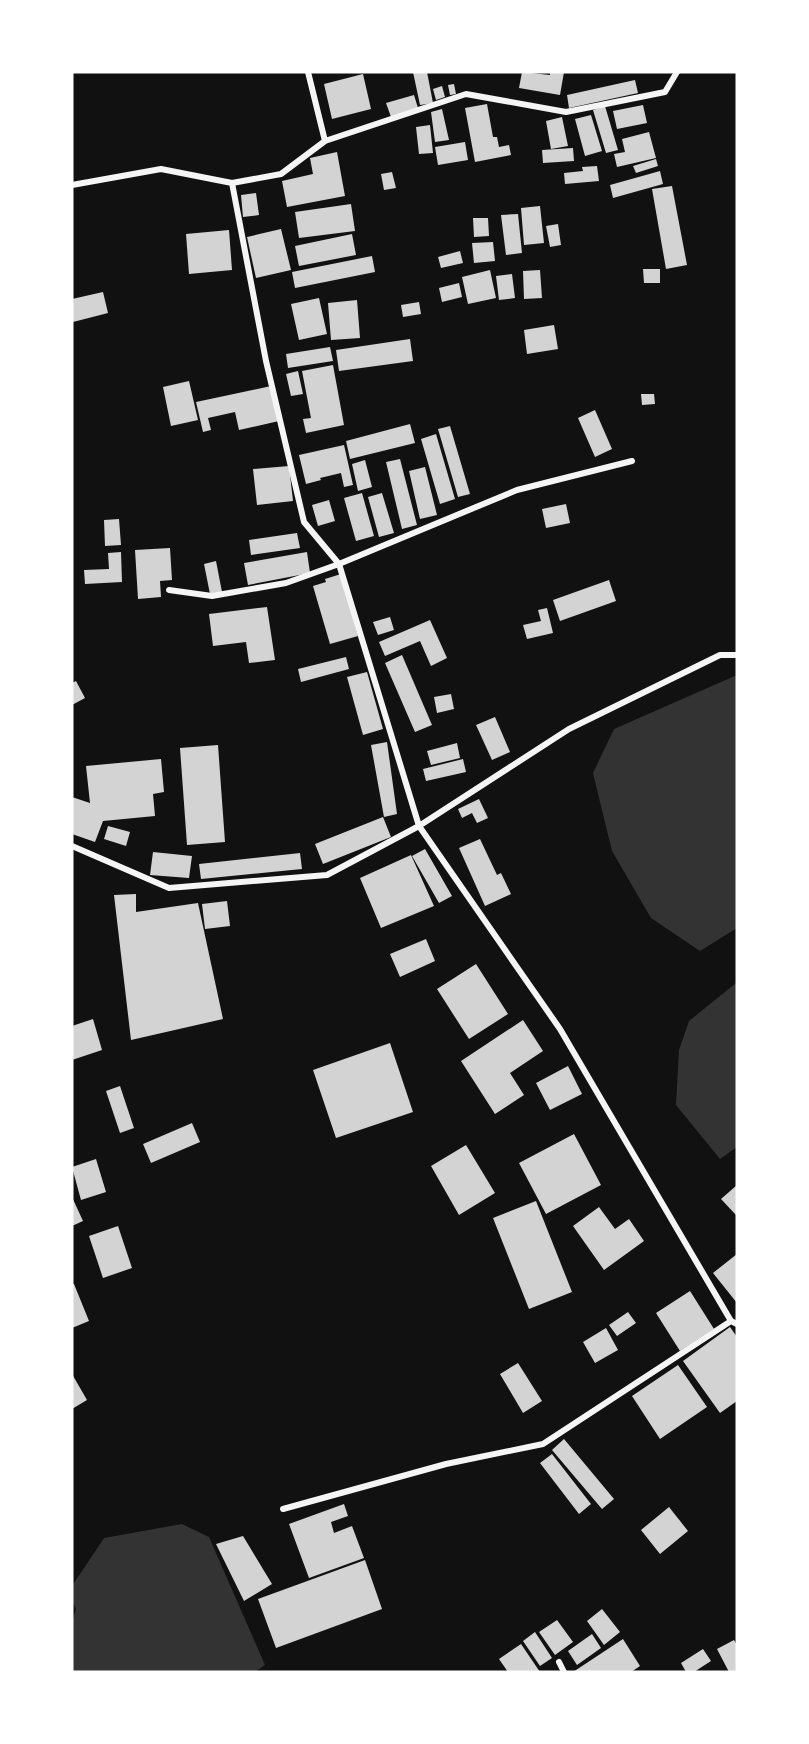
<svg xmlns="http://www.w3.org/2000/svg" width="809" height="1744" font-family="Ubuntu,sans-serif">
<style>
.water{fill:#333}
.building{fill:#d3d3d3}
.lines{fill:none;stroke-linecap:round;stroke-linejoin:round}
.minor{stroke:#f5f5f5;stroke-width:6}
</style>
<rect width="100%" height="100%" fill="#111"/>
<path class="water" d="M737,675V928L700,951L651,918L612,851L593,773L614,729Z
M736,983L737,1147L720,1159L676,1105L679,1050L689,1021Z
M182,1524L209,1537L265,1665L255,1672H72V1622L76,1609L72,1601V1586L104,1538Z"/>
<path class="building" d="M413,72H427L433,103L420,105Z
M522,72L550,75V72H564L560,95L519,88Z
M363,74L371,109L332,119L324,84Z
M635,80L638,93L569,108L567,95Z
M454,84L456,94L450,95L448,85Z
M442,86L445,97L436,100L433,89Z
M414,95L418,108L391,117L386,103Z
M487,104L493,137H497L499,147L509,145L511,155L475,162L465,108Z
M643,105L647,123L617,129L613,111Z
M605,106L618,150L606,153L593,110Z
M442,109L449,140L435,142L431,112Z
M591,115L602,151L585,156L575,119Z
M562,117L568,146L551,149L546,121Z
M430,125L433,153L419,154L416,127Z
M649,132L656,158L617,167L614,154L625,152L622,139Z
M465,142L468,160L438,165L435,147Z
M573,148L574,161L543,163L542,150Z
M337,152L345,196L287,207L282,181L313,174L310,158Z
M656,159L658,166L636,173L633,166Z
M597,166L599,181L565,184L564,173L583,171L582,167Z
M660,171L663,184L613,198L610,185Z
M392,172L396,188L384,190L381,174Z
M672,186L687,265L666,269L652,189Z
M256,193L259,215L243,217L241,195Z
M351,204L355,231L299,238L295,212Z
M540,206L544,243L524,245L521,208Z
M518,214L522,253L506,255L501,215Z
M473,218H488L489,236L474,237Z
M558,224L561,245L550,247L546,226Z
M281,229L291,270L256,278L247,237Z
M229,230L232,270L189,274L186,234Z
M352,234L356,255L299,266L295,246Z
M493,242L495,261L474,263L472,243Z
M460,251L463,263L441,268L438,257Z
M372,256L375,272L295,288L292,272Z
M643,269H660V283H644Z
M490,270L496,298L468,304L462,277Z
M540,270L542,298L524,299L523,271Z
M512,274L515,298L499,300L496,276Z
M459,283L462,297L442,302L439,288Z
M103,292L108,313L73,322L72,299Z
M319,298L327,334L299,340L291,304Z
M357,300L360,338L331,340L328,303Z
M419,302L421,314L403,317L401,305Z
M554,325L558,349L527,354L524,330Z
M410,339L413,361L339,371L336,350Z
M330,347L333,361L288,368L286,354Z
M333,365L344,425L306,433L303,419L311,418L302,371Z
M298,371L303,394L291,396L286,374Z
M189,381L198,420L171,426L163,387Z
M271,386L279,421L239,430L235,412L208,418L211,430L203,432L196,402Z
M641,394H654L655,404L642,405Z
M595,410L612,449L595,457L578,418Z
M410,424L415,443L350,459L346,441Z
M450,426L470,494L458,497L438,429Z
M436,434L455,499L440,504L421,439Z
M344,445L353,485L344,487L341,473L320,478L321,480L306,484L299,455Z
M400,459L417,525L402,529L386,462Z
M365,460L372,487L358,491L352,464Z
M289,466L293,501L257,505L253,469Z
M425,467L437,515L420,519L409,471Z
M362,493L374,536L356,541L344,498Z
M382,493L394,533L379,537L368,497Z
M329,500L335,521L318,526L312,505Z
M566,504L570,523L546,528L542,509Z
M119,519L121,545L105,546L104,520Z
M297,533L300,548L251,555L249,540Z
M170,548L172,580L160,581L161,597L138,599L135,550Z
M121,552L122,582L85,584L84,570L109,569L108,553Z
M307,552L310,573L248,585L244,563Z
M216,561L222,592L210,594L204,564Z
M341,574L358,636L330,644L313,586L326,582L325,579Z
M609,580L616,601L560,621L553,600Z
M267,607L275,660L249,663L246,642L213,646L209,614Z
M547,608L553,633L527,639L523,625L541,621L538,610Z
M390,617L394,630L378,635L373,622Z
M430,620L447,658L431,666L420,641L385,656L379,642Z
M402,655L432,725L415,732L385,663Z
M346,657L349,669L301,682L298,669Z
M367,672L383,729L363,735L347,677Z
M76,681L85,698L72,705V683Z
M451,694L454,709L437,713L434,697Z
M495,717L510,752L492,760L476,725Z
M387,742L397,814L384,817L371,745Z
M457,743L460,758L431,765L427,751Z
M218,745L225,842L187,845L180,748Z
M161,759L164,792L153,794L155,816L103,821L95,842L72,834V797L90,803L86,766Z
M463,759L466,772L426,781L423,769Z
M479,799L488,818L477,823L472,813L462,818L458,809Z
M383,817L391,837L323,864L315,844Z
M108,826L130,832L126,846L104,839Z
M480,839L497,875L501,873L511,894L485,906L459,848Z
M425,849L452,896L439,903L412,856Z
M153,852L192,856L189,878L150,875Z
M300,853L302,869L201,879L199,864Z
M411,855L434,906L381,928L360,878Z
M136,894V912L198,903L223,1019L131,1040L114,895Z
M227,901L230,926L205,929L202,904Z
M426,939L435,961L400,977L390,954Z
M476,964L508,1014L469,1039L437,989Z
M93,1019L102,1050L72,1060V1026Z
M523,1020L543,1051L510,1073L524,1095L495,1114L461,1061Z
M390,1043L413,1112L336,1138L313,1070Z
M568,1066L582,1094L550,1110L536,1083Z
M120,1086L134,1128L120,1133L106,1091Z
M192,1123L200,1142L151,1163L143,1144Z
M574,1134L601,1185L546,1214L519,1163Z
M466,1145L495,1193L459,1215L431,1166Z
M96,1159L106,1192L81,1200L72,1167Z
M737,1185V1214L736,1215L721,1199Z
M72,1197L83,1221L72,1226Z
M536,1201L572,1292L529,1309L493,1218Z
M599,1207L615,1229L629,1219L644,1241L604,1270L573,1226Z
M118,1226L132,1268L103,1278L89,1236Z
M737,1254V1303L713,1273Z
M72,1284H74L89,1321L72,1328Z
M690,1291L714,1329L680,1351L656,1313Z
M628,1312L636,1323L617,1336L609,1325Z
M730,1327L737,1337V1401L720,1413L683,1361Z
M606,1328L618,1350L595,1363L583,1342Z
M518,1363L542,1401L523,1413L500,1374Z
M678,1365L707,1407L660,1439L632,1396Z
M72,1374L87,1400L72,1409Z
M564,1439L614,1499L602,1509L552,1450Z
M552,1454L591,1504L579,1514L540,1463Z
M344,1504L348,1516L331,1522L334,1533L352,1526L364,1558L309,1578L289,1524Z
M669,1507L688,1531L660,1554L641,1530Z
M243,1536L272,1584L244,1601L216,1544Z
M365,1560L382,1609L276,1648L258,1599Z
M602,1609L620,1632L604,1645L587,1621Z
M557,1620L573,1642L555,1655L539,1632Z
M535,1632L552,1658L540,1666L523,1641Z
M592,1634L601,1648L577,1665L568,1651Z
M623,1639L640,1666L631,1672H573Z
M734,1640L737,1645V1672H729L717,1649Z
M521,1644L540,1672H508L499,1659Z
M703,1649L711,1661L694,1672H686L681,1663Z"/>
<g class="lines">
<path class="minor" d="M325,141L466,94L566,112L665,92L677,72
M232,183L281,174L325,141L308,72
M72,185L161,169L232,183L266,361L304,522L339,564L517,490L632,461
M169,590L212,596L286,583L339,564L419,826L560,1029L731,1321L737,1324
M72,846L169,888L327,875L419,826L569,729L720,655H737
M283,1509L446,1464L543,1444L731,1321
M559,1662L564,1672"/>
</g>
<rect width="809" height="1744" fill="none" stroke="#ffffff" stroke-width="147"/>
</svg>
